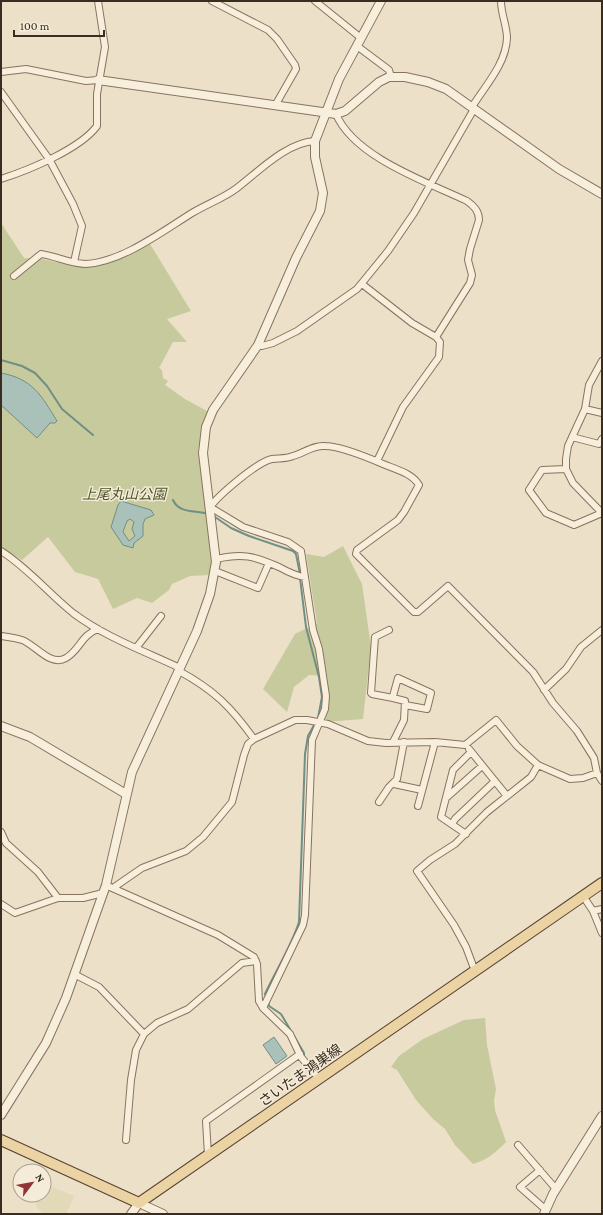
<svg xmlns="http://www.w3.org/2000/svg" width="603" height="1215" font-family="'Crimson Pro','Noto Sans JP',serif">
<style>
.farmland{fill:#e1d9b7}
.green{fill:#c7ca9d}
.water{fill:#a9c1b9;stroke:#708f86;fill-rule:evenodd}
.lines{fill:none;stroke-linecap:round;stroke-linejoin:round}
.stream{stroke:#708f86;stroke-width:2}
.minor-casing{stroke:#88735f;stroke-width:8}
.tertiary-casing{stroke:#88735f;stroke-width:10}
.primary-casing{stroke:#564132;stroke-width:12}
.minor{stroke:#f7eedc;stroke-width:6}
.tertiary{stroke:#f7eedc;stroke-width:8}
.primary{stroke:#ecd3a4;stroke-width:10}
.labels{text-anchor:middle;stroke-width:3;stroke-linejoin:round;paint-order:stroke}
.park-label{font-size:14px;font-style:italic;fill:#4b5429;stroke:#f4ebd8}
.street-label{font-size:14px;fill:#392c21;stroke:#f4ebd8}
</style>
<rect width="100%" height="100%" fill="#ece0c9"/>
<path class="farmland" d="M45,1184L74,1196L66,1214H43L36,1206L38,1195H44Z"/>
<path class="green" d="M1,223L24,258L42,259L83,268L116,259L150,244L191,311L167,319L187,342H173L159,368L162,370L163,378L168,381L165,385L185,399L207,411L198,450L209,529L212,563L210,575L190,576L172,584L169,590L152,603L137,598L113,609L98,579L75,572L48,537L22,560L1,547Z
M343,546L362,584L371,647L363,719L325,722L329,701L326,676L309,675L294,687L287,712L263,689L295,634L317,623L306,554L324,557Z
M485,1018L487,1045L496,1089L494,1101L495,1110L506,1142C495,1153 487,1160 473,1164L455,1145L445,1129L433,1119L416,1100L397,1070L391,1067L399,1056L423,1039L464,1020Z"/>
<path class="water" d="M1,373C33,379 41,395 57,421L55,423H50L37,438L1,405Z
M121,501L151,510L154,515L145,519L143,524V536L134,543L133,548L123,545L111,527L118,505ZM130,519L134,522L132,529L135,536L129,541L123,532L127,521Z
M274,1037L287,1056L276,1064L263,1045Z"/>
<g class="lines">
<path class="stream" d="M1,360L22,366L35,373L47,386L62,409L93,435
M173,500C179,514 196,510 208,514
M212,515L231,528L249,536L293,551L296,554L300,574
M266,996L265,994C276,970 291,947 299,922L305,754L308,736L318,718L322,697L319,677L306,627L300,578
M268,1002L269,1006L281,1014L304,1053V1058"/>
<defs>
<path id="minor" d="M212,1L268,30L277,39L295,65L296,69L276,104
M315,1L361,38
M357,46L389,70L391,77
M1,72L26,69L86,81L98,80
M1,92L49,159L73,204L82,226L74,262
M472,107C485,86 506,64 507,38C507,26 501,14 501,1
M336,114C354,157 427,182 467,201C474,206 479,211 479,220L470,249L468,260L472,275L470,283L436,337
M1,179C29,170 80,149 97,126V94L105,47L98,1
M14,276L41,254C56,256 70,264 86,264C122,262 163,231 192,213C207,204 224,198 237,188C258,172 287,142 315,141
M362,284L412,323L436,337L440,342L439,357L403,407L377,461
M258,345L262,346L273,343L297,331L357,289L388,251L414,213L474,109
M602,361L589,385L585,409L568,446L566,459V469L573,483L602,513
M585,409L602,413
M572,437L599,444L602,439
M566,469L542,470L529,490L546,513L574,525L602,513
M1,551C28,568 48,593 73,613C105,637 144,651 180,668
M216,559C243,553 254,556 279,567C288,572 296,576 305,577
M215,571L258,588L269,563
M389,630L375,637L371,693L372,694L393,698
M1,636C8,637 16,638 22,640C36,645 50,667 66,658C80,650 81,635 98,629
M136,648L161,616
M179,671C214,690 231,707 254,739
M544,690L566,669L581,647L602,630
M393,742L404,720L405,701L393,698V696L398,678L431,693L427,709L405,705
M469,749L507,796
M394,784L422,790
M446,798L482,766
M379,802L389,787L397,779L404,742
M418,806L435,742
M452,824L455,819L495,781
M1,832L6,843L38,872L58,898
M466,834L441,817L453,770L471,752
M110,887L218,935L254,957L257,964L259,1001L263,1008L290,1034L301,1057L319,1079
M113,888L142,868L186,851L203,837L232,802L244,755L248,744L254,739L295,720H307L328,724L368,741L386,743L435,742L465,745L496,720L517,746L538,765L570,779L583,778L597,773
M583,896L593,911L602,933
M1,904L15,913L58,898H83L103,893
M593,911L602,909
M475,971L466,947L454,925L417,871L430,860L455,844L487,812L531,777L538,765
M74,974L99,987L144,1034
M263,1008L303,925L305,915L312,740L325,709L326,696L319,649L313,630L301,551L288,542L243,527L210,507C219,495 257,462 272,459C279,458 286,459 293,456C304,453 313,445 325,446C340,446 369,458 383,464C395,469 412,473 419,485L404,512L398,520L357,550L356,554L414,612H418L448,586L533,672L553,703L577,731L594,758L597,773L602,781
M126,1140L131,1080L136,1050L144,1034L157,1023L188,1009L242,963L256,961
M518,1145L556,1189
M208,1155L206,1121L300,1054
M540,1170L520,1187L545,1209"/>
<path id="tertiary" d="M98,80L336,114L345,111L379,82L389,77H405L428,82L446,89L559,169L602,194
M1,726L30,737L126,794
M1,1115L46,1043L66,998L106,885L132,772L197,631L210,594L216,562L203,453L206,427L213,410L258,345L296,258L320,211L323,193L315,157V141L339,79L381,1
M131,1214L139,1203L163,1214
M544,1214L553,1194L602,1116"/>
<path id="primary" d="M1,1140L139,1203L602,883"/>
</defs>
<use href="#minor" class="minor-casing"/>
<use href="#tertiary" class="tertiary-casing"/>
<use href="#primary" class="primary-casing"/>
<use href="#minor" class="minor"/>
<use href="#tertiary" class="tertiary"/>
<use href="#primary" class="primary"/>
</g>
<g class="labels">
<g class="park-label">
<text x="124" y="499">上尾丸山公園</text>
</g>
<g class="street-label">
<text transform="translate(300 1075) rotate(-35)" y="5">さいたま鴻巣線</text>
</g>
</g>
<rect width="603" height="1215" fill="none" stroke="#392c21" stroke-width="4"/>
<g transform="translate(32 1183) rotate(58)"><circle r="19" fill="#f4ebd8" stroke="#a99f8f"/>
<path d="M0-3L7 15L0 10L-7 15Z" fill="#933237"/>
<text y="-6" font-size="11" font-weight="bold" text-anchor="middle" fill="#392c21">N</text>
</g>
<path d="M14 30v6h90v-6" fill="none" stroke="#392c21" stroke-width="2"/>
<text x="20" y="30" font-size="12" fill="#392c21" stroke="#f4ebd8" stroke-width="3" paint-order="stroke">100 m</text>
</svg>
